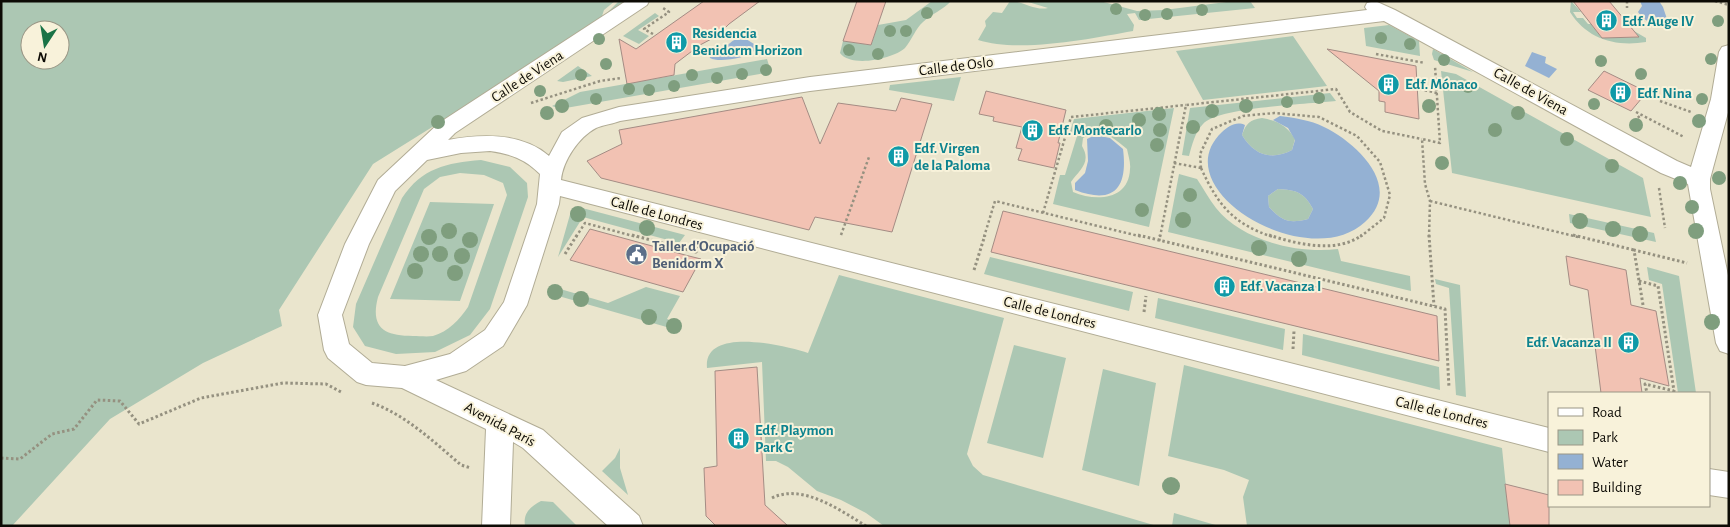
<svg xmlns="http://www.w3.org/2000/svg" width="1730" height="527" font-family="'Alegreya Sans',sans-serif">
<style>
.green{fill:#acc7b3;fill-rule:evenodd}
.water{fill:#94b1d3;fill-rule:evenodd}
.building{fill:#f2c2b3;stroke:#a48c84}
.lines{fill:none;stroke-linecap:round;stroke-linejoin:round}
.minor-casing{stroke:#b1ac95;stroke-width:2}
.path-far1{stroke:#959180;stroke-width:2.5;stroke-dasharray:2.5 2.5;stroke-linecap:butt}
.path{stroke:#959180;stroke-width:3;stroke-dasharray:2.5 2.5;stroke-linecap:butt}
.minor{fill:#fff;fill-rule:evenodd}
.tree{fill:#7f9e7e}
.labels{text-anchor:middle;stroke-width:4;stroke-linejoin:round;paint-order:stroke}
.culture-label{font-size:15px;font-weight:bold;fill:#0d838f;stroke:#f8f2da;text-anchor:start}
.street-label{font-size:15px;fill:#0d0b05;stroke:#f8f2da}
.service-label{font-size:15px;font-weight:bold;fill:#4e5e75;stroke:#f8f2da;text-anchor:start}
</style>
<rect width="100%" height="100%" fill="#eae5cd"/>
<path class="green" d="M1,1H615L604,10L601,19L619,1H626L565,44L373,164L279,310L282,326L203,363L110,419L12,526H1ZM30,30H60V60H30Z
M932,1H951C943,10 931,14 923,22C915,29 912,40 905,48C893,59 851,68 840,53L843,41L871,45L878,25L906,20Z
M1010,1C1023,1 1035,11 1048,8L1025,1H1100L1137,11L1164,10L1234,1H1250L1255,8L1139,20L1135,13L1127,14L1134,25L1133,31C1089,39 1020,53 978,40L986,26L985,21L993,12L1002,13Z
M1571,1L1581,12H1573L1577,18H1583L1588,24H1591L1602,38L1638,37L1634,31L1646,38V42C1615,47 1587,39 1570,12Z
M655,13L659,16L638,30L649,36L639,44L623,36Z
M1389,25L1419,41L1420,56L1366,46L1364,28Z
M1293,36L1327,86L1203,100L1176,51Z
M1433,49L1473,72L1434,60L1432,54Z
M767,59L771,72L560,109L552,106L580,92Z
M578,66L592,76L563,82L557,81Z
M1441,71L1456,74L1643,178L1651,217L1452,173Z
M961,77L954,101L889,90L890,85Z
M1330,93L1336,101C1310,104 1218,107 1203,124C1195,132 1192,145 1189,156L1182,155L1190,108Z
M1174,108L1149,227L1053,204L1060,175H1065L1077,136L1069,135L1074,119ZM1094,132C1109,133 1116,140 1127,149C1128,155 1131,163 1130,169C1129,200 1096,202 1073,192L1071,182C1079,170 1092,163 1082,146L1083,138Z
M1262,118C1278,121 1287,126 1295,139L1292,150C1271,161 1254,155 1242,135C1246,123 1250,120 1262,118Z
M481,160L510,167L527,183L528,197L490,309L470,335L435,352L396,354L365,346L353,327L356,304L402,198C422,168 446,163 481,160ZM460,173L484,175L503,183L507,195L468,307C460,319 448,332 433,336C427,337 419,336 413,336C384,336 370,328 378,297L424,189L440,177Z
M1179,174L1197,179C1203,188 1209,199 1216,208C1242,241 1298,254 1338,249L1341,261L1410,276L1411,291L1168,232Z
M1278,189C1296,190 1304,192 1313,209L1308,219C1289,224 1282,221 1269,207L1268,196Z
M430,202L494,204L460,301L390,299Z
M577,208L586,209L685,235L679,243L583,217L558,257L571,211Z
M1569,214L1654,233L1656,242L1570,223Z
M990,257L1133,292L1129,311L984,274Z
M1647,267L1679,276L1696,393H1678L1662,284L1649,280Z
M839,275L1004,318L967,454L973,466L983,475L1157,526H884L866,513L841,500L817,491L788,467L776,461H766L762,362L707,368C703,325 787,346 808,353Z
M1435,279L1460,285L1466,397L1456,395L1449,288L1436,284Z
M550,286L608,303L646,287L680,296L667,319L680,324L677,330L548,293Z
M1158,298L1285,329L1283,350L1155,318Z
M1303,334L1439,367L1440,390L1302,355Z
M1014,345L1066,358L1043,458L987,443Z
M1184,365L1502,448L1510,526H1247L1243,497L1249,480L1224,470L1168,456Z
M1103,369L1156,383L1139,486L1082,470Z
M620,448V468L628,495L602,471L615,458Z
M541,501L553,502L577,526H525C523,513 530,507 541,501Z
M1174,513L1219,526H1172Z"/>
<path class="water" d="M1640,1H1659L1663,7L1668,22C1657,27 1644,22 1638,12L1642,6Z
M740,38L746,39L754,44V51C747,58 719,63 710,58L709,55C713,52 717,52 721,50C729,45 731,40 740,38Z
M1532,52L1546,57L1545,63L1557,69L1549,78L1525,66Z
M1280,116C1295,118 1310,120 1324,127C1357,143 1404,187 1365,222C1308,275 1162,189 1222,132C1229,126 1236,121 1245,125L1242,135C1254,155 1271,161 1292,150L1295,140L1288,128L1273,120ZM1278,189C1296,190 1304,192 1313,209L1308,219C1289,224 1282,221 1269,207L1268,196Z
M1095,135L1110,138L1123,149C1128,188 1114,205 1075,190V183L1085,173L1088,161L1087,139Z"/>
<path class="building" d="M704,1H760L729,24L717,36L700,45L675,64L674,75L627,84L619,39L636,49Z
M857,1H886L871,45L843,41Z
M1573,1H1609L1639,37L1602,38Z
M1327,49L1416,66L1419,119L1385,112V102L1379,101V91Z
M1604,71L1647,92L1631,111L1588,90Z
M986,91L1066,110L1058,143H1060L1054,168L1018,160L1022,149L1016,148L1022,127L993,121L994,117L979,114Z
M802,97L820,144L838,103L896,111L901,98L932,104L892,232L815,217L809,230L601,178L587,161L622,144L619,130Z
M1003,211L1437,316L1439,361L991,252Z
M590,229L685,255L701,259L683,292L570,260Z
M1566,256L1626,270L1631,305L1656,311L1669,386L1640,378L1642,393H1601L1588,290L1570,285Z
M757,367L765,505L788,526H716L706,516L704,468L717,466L715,371Z
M1505,484L1549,495V526H1510Z"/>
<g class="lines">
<defs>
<path id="minor" d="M626,1H649L647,5L455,133L448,140C481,134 522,132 549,156L562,132L582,118L619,107L810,77L1367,10L1365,7L1367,3L1375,1L1395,10L1677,161L1691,167L1711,99L1719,52L1722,47L1729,45V109L1710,179V189L1729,280V354L1720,351L1716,343L1688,184L1661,173L1384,21L810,91L620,121C612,124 603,125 596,128C579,137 563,160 561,180L1549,428V452L560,196L559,204L527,305L503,346L466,371L436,380L543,430L639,516L643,526H608L523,448L513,442L510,526H482L486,429L402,388L366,385L357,382L328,358L324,350L318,315L345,244L378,180L439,123ZM490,151C511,154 525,159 540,174L537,204L504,302L485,330L450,354L405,366L372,363L349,344L342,315L369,244L395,191L427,160L461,153Z
M1709,469L1729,472V498L1709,495Z"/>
</defs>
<use href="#minor" class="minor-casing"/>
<path class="path-far1" d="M1627,1V8
M1715,1L1729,5
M653,34L644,29L669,12L663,8
M1376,54L1425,63
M1415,88L1437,93
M1660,101L1691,112
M531,103L600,81L621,78
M1636,112L1684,137
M1634,121L1641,115
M1174,163L1201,168
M1201,168C1218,205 1233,224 1273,237
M1201,168L1200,154L1212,129L1243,116L1274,113L1319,117L1357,136L1380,162L1390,195L1384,218L1360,237
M1659,188L1665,228
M1430,201L1578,237
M1043,213L1071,117L1186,105
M841,235L869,157
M576,237L585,223L637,237
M984,237L995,201L1143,237
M1160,237L1186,105L1336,89L1350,112L1382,131L1422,139
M1429,237L1430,201L1425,184L1422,139L1440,143L1435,66"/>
<path class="path" d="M632,235L696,252L699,247
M1138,235L1445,309L1449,388
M1269,235C1296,244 1337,254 1362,235
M1429,235L1434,306
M1573,235L1634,250
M1159,241L1160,235
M565,254L577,235
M974,270L985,235
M1639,281L1658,286L1674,391L1645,384L1647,393
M1643,305L1634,250L1687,263
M1144,312L1146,296
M1293,349L1294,331
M372,403C406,415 434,442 461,465L471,468
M1,458L20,459L52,434L74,429L97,400L120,401L139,424L201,398L283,383L326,384L343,393
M772,498C802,483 840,510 866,526"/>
<use href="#minor" class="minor"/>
</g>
<g class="tree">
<circle cx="1116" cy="9" r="6"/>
<circle cx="1202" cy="10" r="6"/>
<circle cx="927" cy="13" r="6"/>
<circle cx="1167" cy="14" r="6"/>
<circle cx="1145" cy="15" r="6"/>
<circle cx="1718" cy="21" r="6"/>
<circle cx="890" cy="31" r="6"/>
<circle cx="906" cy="31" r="6"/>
<circle cx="1381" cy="38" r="6"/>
<circle cx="599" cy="39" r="6"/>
<circle cx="1410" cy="44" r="6"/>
<circle cx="849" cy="50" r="6"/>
<circle cx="878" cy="54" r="6"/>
<circle cx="1711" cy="59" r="6"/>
<circle cx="1444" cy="60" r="6"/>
<circle cx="1601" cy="61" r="6"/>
<circle cx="606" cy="64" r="6"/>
<circle cx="766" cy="70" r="6"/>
<circle cx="742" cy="74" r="6"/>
<circle cx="1641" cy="74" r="6"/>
<circle cx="581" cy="75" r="6"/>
<circle cx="692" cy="75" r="6"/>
<circle cx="717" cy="78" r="6"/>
<circle cx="674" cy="86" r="6"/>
<circle cx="1468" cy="87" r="6"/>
<circle cx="629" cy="89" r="6"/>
<circle cx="649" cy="90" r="6"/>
<circle cx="540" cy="91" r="6"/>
<circle cx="1319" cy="98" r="6"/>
<circle cx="596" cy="99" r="6"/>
<circle cx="1702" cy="99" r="6"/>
<circle cx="1287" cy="102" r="6"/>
<circle cx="1594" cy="104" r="6"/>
<circle cx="562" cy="106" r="7"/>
<circle cx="1246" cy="106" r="7"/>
<circle cx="1429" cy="106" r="7"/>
<circle cx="1212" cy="111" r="7"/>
<circle cx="547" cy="113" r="7"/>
<circle cx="1518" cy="113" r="7"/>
<circle cx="1159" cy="114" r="7"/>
<circle cx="1139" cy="120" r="7"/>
<circle cx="1699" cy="121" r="7"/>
<circle cx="438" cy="122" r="7"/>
<circle cx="1636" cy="125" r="7"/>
<circle cx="1106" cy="126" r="7"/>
<circle cx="1193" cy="127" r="7"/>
<circle cx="1160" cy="130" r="7"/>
<circle cx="1495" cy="130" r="7"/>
<circle cx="1567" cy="139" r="7"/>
<circle cx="1157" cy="145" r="7"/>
<circle cx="1442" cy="163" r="7"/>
<circle cx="1612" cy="166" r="7"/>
<circle cx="1719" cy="178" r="7"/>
<circle cx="1680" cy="183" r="7"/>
<circle cx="1190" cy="195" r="7"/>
<circle cx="1692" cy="207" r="7"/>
<circle cx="1142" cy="210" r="7"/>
<circle cx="578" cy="214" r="8"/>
<circle cx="1183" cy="220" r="8"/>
<circle cx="1580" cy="221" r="8"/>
<circle cx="647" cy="228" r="8"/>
<circle cx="1613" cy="229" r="8"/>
<circle cx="449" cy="231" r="8"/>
<circle cx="1696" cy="231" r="8"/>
<circle cx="1640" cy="234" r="8"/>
<circle cx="429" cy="237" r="8"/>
<circle cx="470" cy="240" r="8"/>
<circle cx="1259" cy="248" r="8"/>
<circle cx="421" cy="254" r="8"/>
<circle cx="440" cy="254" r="8"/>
<circle cx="462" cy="256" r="8"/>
<circle cx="1299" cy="259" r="8"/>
<circle cx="415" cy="271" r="8"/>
<circle cx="455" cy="273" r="8"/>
<circle cx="555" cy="292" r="8"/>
<circle cx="581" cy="299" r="8"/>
<circle cx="649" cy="317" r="8"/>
<circle cx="1712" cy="322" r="8"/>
<circle cx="674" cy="326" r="8"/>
<circle cx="1171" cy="486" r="9"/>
</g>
<defs>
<symbol id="building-disc" viewBox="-11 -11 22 22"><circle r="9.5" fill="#0f9aa8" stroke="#f8f2da"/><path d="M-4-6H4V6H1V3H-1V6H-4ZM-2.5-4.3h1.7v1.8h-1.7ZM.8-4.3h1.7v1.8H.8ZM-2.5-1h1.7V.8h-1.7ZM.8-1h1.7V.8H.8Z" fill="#fff"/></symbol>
<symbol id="civic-disc" viewBox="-11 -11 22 22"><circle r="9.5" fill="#5c6f8a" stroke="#f8f2da"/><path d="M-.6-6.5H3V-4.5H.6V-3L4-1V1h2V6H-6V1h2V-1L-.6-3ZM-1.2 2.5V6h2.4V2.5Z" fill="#fff"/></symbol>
</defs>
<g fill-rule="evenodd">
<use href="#building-disc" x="1594" y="8" width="25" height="25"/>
<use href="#building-disc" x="664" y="30" width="25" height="25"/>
<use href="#building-disc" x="1376" y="72" width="25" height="25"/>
<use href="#building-disc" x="1608" y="80" width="25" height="25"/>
<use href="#building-disc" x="1020" y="118" width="25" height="25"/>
<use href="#building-disc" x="886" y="144" width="25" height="25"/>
<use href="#civic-disc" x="624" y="242" width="25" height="25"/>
<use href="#building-disc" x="1212" y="274" width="25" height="25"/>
<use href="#building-disc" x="1616" y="330" width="25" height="25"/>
<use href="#building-disc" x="726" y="426" width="25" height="25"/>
</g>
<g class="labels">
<g class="culture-label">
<text x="1622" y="26">Edf. Auge IV</text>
<text x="692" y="38">Residencia<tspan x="692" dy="17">Benidorm Horizon</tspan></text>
<text x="1405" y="89">Edf. Mónaco</text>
<text x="1637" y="98">Edf. Nina</text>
<text x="1048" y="135">Edf. Montecarlo</text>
<text x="914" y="153">Edf. Virgen<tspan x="914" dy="17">de la Paloma</tspan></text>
<text x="1240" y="291">Edf. Vacanza I</text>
<text x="1612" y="347" text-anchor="end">Edf. Vacanza II</text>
<text x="755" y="435">Edf. Playmon<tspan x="755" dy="17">Park C</tspan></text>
</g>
<g class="street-label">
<text transform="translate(956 66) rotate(-7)" y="5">Calle de Oslo</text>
<text transform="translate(527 76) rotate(-33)" y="5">Calle de Viena</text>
<text transform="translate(1531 91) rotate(29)" y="5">Calle de Viena</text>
<text transform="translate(657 213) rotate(15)" y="5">Calle de Londres</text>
<text transform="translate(1050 312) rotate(14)" y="5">Calle de Londres</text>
<text transform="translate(1442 412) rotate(14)" y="5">Calle de Londres</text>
<text transform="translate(500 424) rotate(28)" y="5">Avenida París</text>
</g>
<g class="service-label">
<text x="652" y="251">Taller d'Ocupació<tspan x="652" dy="17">Benidorm X</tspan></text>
</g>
</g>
<rect width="1730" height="527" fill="none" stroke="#0d0b05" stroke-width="5"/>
<rect x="1548" y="392" width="162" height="115" fill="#f8f2da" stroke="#9a9685"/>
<rect x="1558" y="408" width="25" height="8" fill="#ffffff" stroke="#9a9685"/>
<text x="1592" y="417" font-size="15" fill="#0d0b05">Road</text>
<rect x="1558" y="430" width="25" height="15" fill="#acc7b3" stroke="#9a9685"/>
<text x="1592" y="442" font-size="15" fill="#0d0b05">Park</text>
<rect x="1558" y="454" width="25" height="15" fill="#94b1d3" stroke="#9a9685"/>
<text x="1592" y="467" font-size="15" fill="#0d0b05">Water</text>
<rect x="1558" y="480" width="25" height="15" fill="#f2c2b3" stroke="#9a9685"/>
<text x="1592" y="492" font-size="15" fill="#0d0b05">Building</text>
<g transform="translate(45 45) rotate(192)"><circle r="24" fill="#f8f2da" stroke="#9a9685"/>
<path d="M0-4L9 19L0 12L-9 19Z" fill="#1a7346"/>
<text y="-8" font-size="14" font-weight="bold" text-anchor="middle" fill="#0d0b05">N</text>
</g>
</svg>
